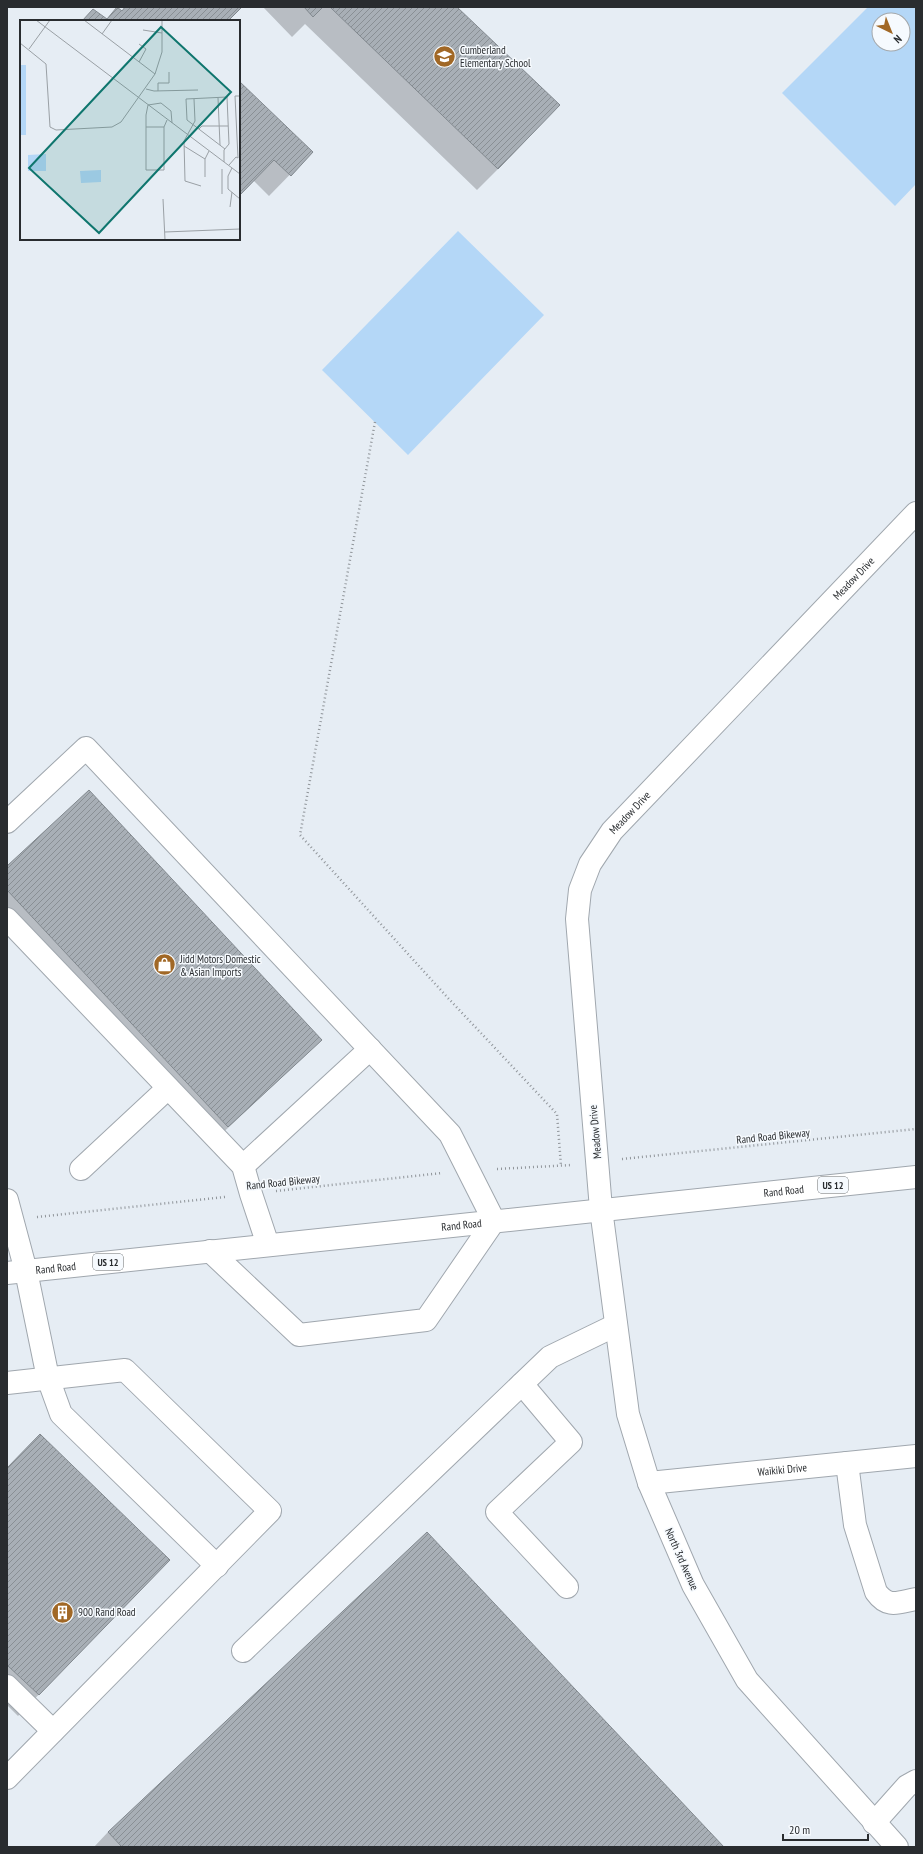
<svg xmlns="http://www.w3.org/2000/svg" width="923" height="1854" font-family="'PT Sans Narrow',sans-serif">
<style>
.park{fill:#b4d7f7;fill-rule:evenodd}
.shadow{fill:#0003}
.building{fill:url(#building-hatch);stroke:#82898f}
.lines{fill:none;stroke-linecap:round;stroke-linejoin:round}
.minor-casing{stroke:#a0a7ae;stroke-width:24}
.major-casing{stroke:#a0a7ae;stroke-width:24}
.path{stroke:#90959a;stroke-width:2.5;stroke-dasharray:1 3;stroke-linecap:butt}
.minor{stroke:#fff;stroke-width:22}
.major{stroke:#fff;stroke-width:22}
.labels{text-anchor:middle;stroke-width:3;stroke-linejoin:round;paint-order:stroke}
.shield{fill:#f6fafe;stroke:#666a6d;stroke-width:1}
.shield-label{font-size:10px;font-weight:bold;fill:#292c2f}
.poi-label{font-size:11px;fill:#292c2f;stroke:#f6fafe;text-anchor:start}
.street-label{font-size:11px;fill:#292c2f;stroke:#f6fafe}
.inset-road{fill:none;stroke:#9aa0a5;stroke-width:1}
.view{fill:#0f766e;fill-opacity:0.15;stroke:#0f766e;stroke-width:2}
.inset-edge{fill:none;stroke:#292c2f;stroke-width:2}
</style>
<defs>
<pattern id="building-hatch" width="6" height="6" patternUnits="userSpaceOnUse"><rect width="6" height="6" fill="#a8afb6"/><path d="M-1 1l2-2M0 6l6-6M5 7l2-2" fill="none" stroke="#898f94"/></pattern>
</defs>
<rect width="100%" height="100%" fill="#e6edf4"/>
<path class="park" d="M868,7H916V184L895,206L782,93ZM879,20H903V44H879Z
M458,231L544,315L408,455L322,370Z"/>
<path class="shadow" d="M263,7H456L498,169L477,190L305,24L292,37Z
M239,83L312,152L269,196L253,180L239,194Z
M7,867L307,1054L214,1141L7,919Z
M7,1469L169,1560L18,1716L7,1705Z
M108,1832L722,1847H94Z"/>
<path class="building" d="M117,7L122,11L125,7H242L228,21H82L93,9L107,19Z
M304,7H323L313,17Z
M330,7H457L560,105L498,169Z
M239,81L313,152L291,176L274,160L241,194L239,192Z
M89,790L322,1040L228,1127L7,890V866Z
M40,1434L170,1560L39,1695L7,1665V1468Z
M427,1532L724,1847H122L108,1832Z"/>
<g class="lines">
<defs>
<g id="minor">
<path d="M7,822L86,748L450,1134L494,1221L426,1320L299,1335L210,1251"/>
<path d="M7,919L243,1166L251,1194L268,1245"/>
<path d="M243,1166L370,1049"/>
<path d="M81,1169L168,1088"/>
<path d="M7,1200L26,1271L48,1378L61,1414L217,1566"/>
<path d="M7,1383L125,1370L270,1511L7,1778"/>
<path d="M522,1384L571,1442L497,1512L567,1587"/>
<path d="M847,1463L855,1525L876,1592C888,1609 899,1602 916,1599"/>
<path id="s1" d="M649,1483L916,1456"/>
<path d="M243,1651L550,1357L616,1325"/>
<path d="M7,1686L53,1731"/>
<path d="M874,1823L907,1786L916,1781"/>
<path id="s2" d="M897,1847L747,1680L693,1585L649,1483L628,1414L601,1209L577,919L580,890L590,864L612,831L916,513"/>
</g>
<g id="major">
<path id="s3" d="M7,1273L916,1177"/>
</g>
</defs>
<use href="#minor" class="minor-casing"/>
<use href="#major" class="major-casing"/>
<path class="path" d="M375,422L300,835L448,998L557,1114L561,1166
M622,1159L916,1129
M497,1169L572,1165
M276,1191L442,1173
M37,1217L225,1197"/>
<use href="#minor" class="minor"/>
<use href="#major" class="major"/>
</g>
<defs>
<symbol id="school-disc" viewBox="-11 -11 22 22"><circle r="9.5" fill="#a16826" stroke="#f6fafe"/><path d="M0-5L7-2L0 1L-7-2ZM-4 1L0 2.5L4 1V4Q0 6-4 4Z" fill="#fff"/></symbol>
<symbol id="shop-disc" viewBox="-11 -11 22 22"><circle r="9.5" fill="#a16826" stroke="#f6fafe"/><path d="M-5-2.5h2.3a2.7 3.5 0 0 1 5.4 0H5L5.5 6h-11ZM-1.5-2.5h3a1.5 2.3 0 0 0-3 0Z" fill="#fff"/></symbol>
<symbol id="building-disc" viewBox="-11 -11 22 22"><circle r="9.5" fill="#a16826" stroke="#f6fafe"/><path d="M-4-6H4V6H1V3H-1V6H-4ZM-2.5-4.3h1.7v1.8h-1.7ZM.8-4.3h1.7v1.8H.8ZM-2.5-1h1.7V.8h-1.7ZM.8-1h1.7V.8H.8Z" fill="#fff"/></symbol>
</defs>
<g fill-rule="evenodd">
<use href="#school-disc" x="432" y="44" width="25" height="25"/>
<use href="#shop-disc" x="152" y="952" width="25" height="25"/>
<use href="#building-disc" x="50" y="1600" width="25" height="25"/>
</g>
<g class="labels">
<g class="shield">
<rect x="818" y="1177" width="30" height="16" rx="3"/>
<rect x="93" y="1254" width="30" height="16" rx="3"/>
</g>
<g class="shield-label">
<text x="833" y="1189">US 12</text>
<text x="108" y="1266">US 12</text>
</g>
<g class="poi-label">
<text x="460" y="54">Cumberland<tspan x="460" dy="13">Elementary School</tspan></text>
<text x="180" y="963">Jidd Motors Domestic<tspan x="180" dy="13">&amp; Asian Imports</tspan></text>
<text x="78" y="1616">900 Rand Road</text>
</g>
<g class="street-label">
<text dy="4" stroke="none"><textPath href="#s2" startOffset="1461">Meadow Drive</textPath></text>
<text dy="4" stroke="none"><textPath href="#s2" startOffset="1137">Meadow Drive</textPath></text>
<text transform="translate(595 1132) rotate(-95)" y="4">Meadow Drive</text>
<text transform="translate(773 1136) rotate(-6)" y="4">Rand Road Bikeway</text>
<text transform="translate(283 1182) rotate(-6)" y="4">Rand Road Bikeway</text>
<text dy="4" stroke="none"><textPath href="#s3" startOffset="781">Rand Road</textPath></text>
<text dy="4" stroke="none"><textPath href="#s3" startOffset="457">Rand Road</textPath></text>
<text dy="4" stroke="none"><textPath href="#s3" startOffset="49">Rand Road</textPath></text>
<text dy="4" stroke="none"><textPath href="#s1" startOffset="134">Waikiki Drive</textPath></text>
<text transform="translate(682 1559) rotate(66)" y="4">North 3rd Avenue</text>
</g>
</g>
<g transform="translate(20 20)">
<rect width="220" height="220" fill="#e6edf4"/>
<path d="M0,45H6V115H0ZM26,134V151H8V135ZM81,150V162L61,163L60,151Z" fill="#b4d7f7"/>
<path class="inset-road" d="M16,0L220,154M64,0L135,54M123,10L142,13M82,14L92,0M0,23L26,44L30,107L36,110L92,107L101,102L135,54L142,32V0M9,29L30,0M119,42L126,29L119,24M126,69L134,71L178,70M138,71V63H149V52M198,78L200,125M174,79L175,101L164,121L165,161L181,166M147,100L144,107V150H126V95L128,85L141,83L151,91L152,103M126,107H144M179,109L182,106H208M164,126L185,139M218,138L215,76H220M204,142V130L209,124L207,77L166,79L167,100L205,129M209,145L216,137L218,138M212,148L208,156V169L220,179M202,149V174M185,157V139L189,131M143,179L145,220M210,187L212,172M145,212L220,209"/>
<path class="view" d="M141,7L211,72L79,213L9,148Z"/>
<rect width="220" height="220" class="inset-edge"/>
</g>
<rect width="923" height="1854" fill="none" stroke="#292c2f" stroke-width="16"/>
<g transform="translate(891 32) rotate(137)"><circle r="19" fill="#f6fafe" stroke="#a4a8ab"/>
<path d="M0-3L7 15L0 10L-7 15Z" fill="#a16826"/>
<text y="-6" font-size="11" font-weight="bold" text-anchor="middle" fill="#292c2f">N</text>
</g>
<path d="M783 1834v6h85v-6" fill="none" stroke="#292c2f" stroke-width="2"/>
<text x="789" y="1834" font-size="12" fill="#292c2f" stroke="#f6fafe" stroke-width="3" paint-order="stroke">20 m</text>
</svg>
